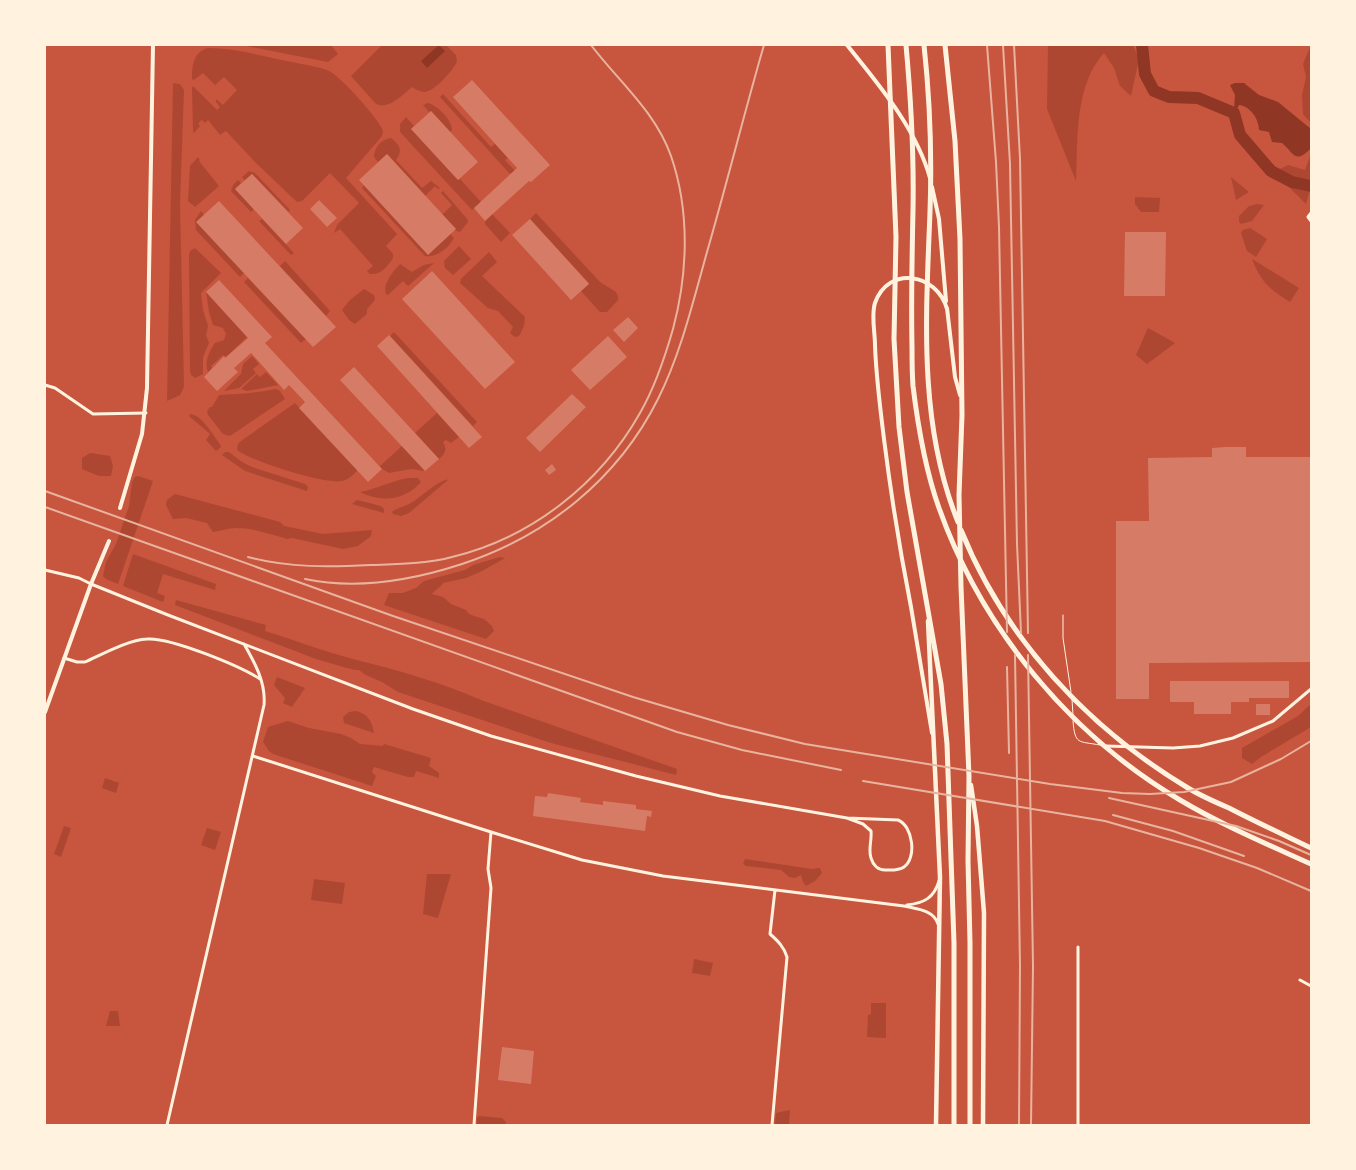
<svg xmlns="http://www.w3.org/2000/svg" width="1356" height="1170" font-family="Montserrat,sans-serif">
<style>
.green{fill:#ae4732}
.water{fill:#8f3625}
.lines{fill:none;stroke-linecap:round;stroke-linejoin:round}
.river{stroke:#8f3625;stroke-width:12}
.building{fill:#d67c66}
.service{stroke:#fff3e0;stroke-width:1}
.minor{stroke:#fff3e0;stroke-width:3}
.tertiary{stroke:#fff3e0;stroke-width:4}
.secondary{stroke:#fff3e0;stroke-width:4.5}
.primary{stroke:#fff3e0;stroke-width:5}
.rail{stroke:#e9b49f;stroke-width:2}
</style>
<rect width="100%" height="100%" fill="#c8553d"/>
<path class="green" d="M241,45H331L338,54L328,62Z
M382,45H446L456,55L457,62C452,71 434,93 423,92C419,91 415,89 412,87C402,95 389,110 376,104L351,76Z
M1048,45H1133L1139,59L1131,96L1120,86L1114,68L1104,53C1074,86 1078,140 1076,181L1047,109Z
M1311,45V123L1303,114L1302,95L1306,77L1303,64Z
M208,48C236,48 265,57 292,62C304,65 318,66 329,71C340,76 380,120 383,131L382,136L346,178L397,234L386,246L393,254V258C387,267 381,275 370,274L367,271L373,266L340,229L334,233L337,225L359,203L330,173L302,201L297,202L256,163L226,131L220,135L208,120L205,123L202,120L198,123L200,126L194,133L193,131L192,88L193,86L217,110L220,107L216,102V99L223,105L237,90L224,77L215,85L203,73L194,80L192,79C192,66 193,52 208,48Z
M173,83L180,84L184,90L180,204L184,387L180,395L167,401Z
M443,94L491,147L495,144L508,158L505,160L515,171L511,175L440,97Z
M428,103C437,105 452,120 452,130L450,132L431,111L429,112L423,105Z
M406,117L414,126L411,129L458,180L460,179L481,202L472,210L400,132V124Z
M391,138C400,145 403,151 396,160L422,188L431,181L440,188L438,189L435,186L425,196L387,154L378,162L374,157C374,148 381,139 391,138Z
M1311,154V186L1306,204L1274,172L1288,165L1305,170Z
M198,157L200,160L199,161L219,186L195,207L188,201L190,166Z
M249,171L255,173L290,210L289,212L252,174L245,180L242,177Z
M1231,177L1249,192L1236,200Z
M238,180L241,183L235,189L254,209L251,212L231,191L233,185Z
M364,185L450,234L454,238C449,248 436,258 425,256L362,188Z
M443,191L468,220V222L460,232L454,230L442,215L452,205L441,193Z
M1135,197L1160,198L1159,212H1141L1135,204Z
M1257,204L1264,205L1252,221L1241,224L1239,222V216L1249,206Z
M201,211L244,273L240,277L196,230L195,220Z
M536,213L600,282L616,292L618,296V300L607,312H600L581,291L589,283L530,219Z
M492,214L510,233L501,242L485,224V221Z
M262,219L294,253L291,255L259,221Z
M1250,228L1267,239L1256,257L1247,251L1241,233L1243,230Z
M459,246L471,259L453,275L445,268L444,261Z
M195,248L221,273L201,293L203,310L208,326L206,335L209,343L203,357V374L195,378L191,375L190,370L189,255L190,251Z
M489,252L497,262L482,276L525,317L524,326L519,336L515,337L510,333L513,327L498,311L488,308L460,283L461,279Z
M1252,259L1299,288L1290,302C1270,290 1261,282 1252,259Z
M285,261L330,311L326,316L280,266Z
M434,263L408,286L403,281L388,295L386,294C382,284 393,272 400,264L412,272L424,265Z
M248,278L306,339L301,343L244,282Z
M364,289L374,295L375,300L367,309V314L355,324L349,320L342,310L350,300Z
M206,292L247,337L226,357L223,355L211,366L212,368L208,372C204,362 209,352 215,343L224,340L226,334L223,328L213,325L209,312Z
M1148,328L1175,343L1147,364L1136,355Z
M394,332L477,422L473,426L390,336Z
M252,356L259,364L253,369L256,373L239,388L224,391L241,374L243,364Z
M266,372L278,385L247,391L241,389L257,374L260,377Z
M276,389L280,391L285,399L230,436L223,434L208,415L207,411L210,407H212L219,395C238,394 256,393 276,389Z
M295,403L358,470C353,475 348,480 342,481C326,485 251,461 237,450L238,444L241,441Z
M437,413L459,437L451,443L446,440L443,442C447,450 446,453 439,459L415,433Z
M190,414C202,415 213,435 220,444L221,447L216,451L206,440L210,434L189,416Z
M402,446L425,471L411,469L389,473L379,467Z
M225,452H229L242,462L252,467L305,484L308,487L307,491L245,471L222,455Z
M90,453L110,456L113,466L111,476H99L82,469V458Z
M138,476L153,481L118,584L106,579L103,576L106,562L116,544L129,506L132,482L135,477Z
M408,478H418L421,482C406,500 381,503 360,492C377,489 391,481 408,478Z
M449,479L409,513L401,516L393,514L392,512C396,508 404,507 409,504C423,497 434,482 449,479Z
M175,494L280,522L284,526L323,534L372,530L371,536L358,546L343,549L292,538L287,539C271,534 253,528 236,528C229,528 221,531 213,532L207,523L186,518L173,519L166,505L167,500Z
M357,500L381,506L384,509V513L352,504Z
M133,554L216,584L215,590L163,574L157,593L165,596L163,602L123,586Z
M500,557L505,558L482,571L466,578L443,583C440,588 436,589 432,594L443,597L451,604L466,610L469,614L474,616L484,619L492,626L494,631L486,639L384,605L389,593H403L416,588L424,581L465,570L473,565Z
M176,600L266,625L265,631C295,640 322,651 353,659C397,670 440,682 481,700L677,769L676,775L551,743L398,692L382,682L366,675L359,670C353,671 325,661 316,659L175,605Z
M277,677L305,688L292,707L283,703L285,698L274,685Z
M1311,704V727L1261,757L1252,764L1242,758V748L1298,716Z
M356,711C368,714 372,721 374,733L344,723L343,717L349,712Z
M288,721L309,728L341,734L351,738L360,744L383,746L384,744L431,758L429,766L439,773V778L416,771L414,777H408L374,767L372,772L376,776L372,786L273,754L269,751L263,742L268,727Z
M105,778L119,783L116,793L102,788Z
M64,826L71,828L61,857L54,854Z
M207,828L221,832L215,850L201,845Z
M745,859L812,869L820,868L822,873L815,881L806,886L803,882L801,875L795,878L789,877L781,870L746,866L743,864Z
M427,874H451L438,918L423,914Z
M314,879L345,883L342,904L311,900Z
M694,959L713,963L710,976L692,973Z
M871,1003H886V1038L867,1037L868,1015L871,1014Z
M110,1011H118L120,1026H106Z
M790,1110L789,1125H775L776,1113Z
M479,1116L502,1118L506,1122L505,1125H477V1118Z"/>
<path class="water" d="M439,45L445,51L427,68L421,61Z
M1235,83H1244L1259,95L1278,102L1311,129V148C1295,165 1294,153 1282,143L1272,142L1269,132L1259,130C1259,119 1250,106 1239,105L1236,111L1234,109L1235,95L1230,85Z"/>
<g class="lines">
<path class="river" d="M1142,45L1145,74L1154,91L1169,97L1198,98L1234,113L1240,135L1271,171L1292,182L1311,186"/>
</g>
<path class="building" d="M472,80L550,165L531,182L529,181L485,221L474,208L517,168L453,97Z
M431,111L478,162L458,180L411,129Z
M387,154L456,229L428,255L359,180Z
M252,174L303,228L286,244L235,189Z
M319,200L337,218L327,227L310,209Z
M219,201L336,327L313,347L196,222Z
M530,219L589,284L571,300L512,235Z
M1125,232H1166L1165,296H1124Z
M432,271L515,362L485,389L402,299Z
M219,280L272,337L265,343L382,469L368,482L299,408L305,402L289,385L284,390L251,353L234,368L238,372L217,391L204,377L224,356L225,358L248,338L206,292Z
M628,317L638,328L624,342L613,330Z
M389,335L482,437L469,448L377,346Z
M608,336L627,357L590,390L571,370Z
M354,367L439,459L425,471L340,380Z
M572,394L586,407L540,452L526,438Z
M1225,447H1246V457H1311V662L1149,663V699H1116V521H1149L1148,458L1212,457V448Z
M552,464L556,470L549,475L545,470Z
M1170,681H1289V698H1249V702H1231V714H1194V702H1170Z
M1256,704H1270V715H1256Z
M548,793L581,798L580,802L603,805V801L636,805V809L652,811L651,817L647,816L645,831L533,816L535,796L547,797Z
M502,1047L534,1051L531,1084L498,1080Z"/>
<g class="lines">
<path class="service" d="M1063,615V638L1071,692
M1072,699L1073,715
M1073,721C1075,745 1078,741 1100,745"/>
<path class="minor" d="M1311,213L1308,217L1311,221
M45,385L55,388L93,414L146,413
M45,570L79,578L91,584L168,615L413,709L491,736L636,776L720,796L847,818L898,820C913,826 917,858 904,867C898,871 891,870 885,870C878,870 873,865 871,858C868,850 872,840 871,831L863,824L847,818
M64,658L77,662H85C103,654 128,640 147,639C170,637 240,666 260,679
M1106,746L1173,748L1200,746L1233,738L1273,721L1311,689
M253,756L491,832L582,860L663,876L904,906C917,909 934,910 938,924
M907,905C924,903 934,898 939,881
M1078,947V1125
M1300,980L1311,986
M167,1125L264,705C266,683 255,663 244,644
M474,1125L491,888L488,869L491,832
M772,1125L787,957C784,947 778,941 770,934L775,890"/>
<path class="tertiary" d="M847,45C879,85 916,128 930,178
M932,187L939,219L946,301
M947,308L955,377L960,395
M120,508L142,434L147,388L153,45
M45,712L91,584L109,541
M932,733C925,691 918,649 911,607C900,551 891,495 884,439C880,407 876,376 875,345C875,332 871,315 875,303C888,265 937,273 947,309"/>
<path class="secondary" d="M928,621L940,877L936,1125
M971,785L977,826L984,913L983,1125"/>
<path class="primary" d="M888,45L896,237L894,339L899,427L907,492L941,684L947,744L954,943V1125
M906,45C911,100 914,155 913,210C912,255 911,301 912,346C912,359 912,373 913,386C918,427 925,469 939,508C982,629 1070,735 1180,800C1222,825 1267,844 1311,864
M924,45C930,100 932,156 930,212C926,316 918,423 958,522
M945,45L955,141L960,239L962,415L959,495L961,587L969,776L968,861L970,943V1125
M961,530C1005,639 1088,728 1188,788C1201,796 1215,802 1229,808C1256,822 1284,835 1311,848"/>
<path class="rail" d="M987,45L996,162L999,227L1007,632
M1003,45L1010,164L1017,544L1021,633
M1014,45L1020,159L1028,633
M45,491L393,616L633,697L728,725L805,744L1050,784L1122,793L1150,794L1184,792L1231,782L1281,759L1311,741
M45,507L677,732L742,750L841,770
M248,557C288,568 330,567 371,565C398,564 426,564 452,557C531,538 600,484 640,413C655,387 665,357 673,329C688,273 690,211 671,156C655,111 619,82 591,45
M305,579C357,590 413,580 462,564C547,536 618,479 658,399C681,353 693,302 707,252C727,183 744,114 764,45
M1015,655L1020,966L1019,1125
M1028,655L1033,966L1031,1125
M1007,667L1009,753
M863,781L1105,821L1199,848L1257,868L1311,891
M1109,798L1236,826L1279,841L1311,855
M1113,815L1173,831L1244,856"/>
</g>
<rect width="1356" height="1170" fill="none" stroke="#fff3e0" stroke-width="92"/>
</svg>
